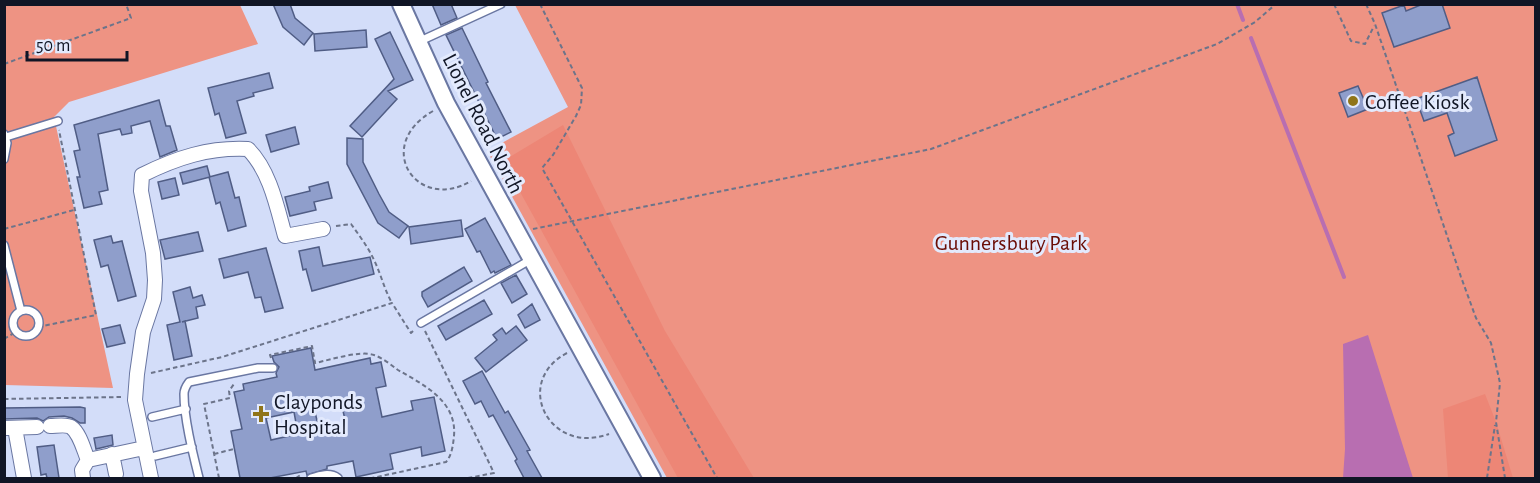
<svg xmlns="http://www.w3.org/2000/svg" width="1540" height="483" font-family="'Alegreya Sans',sans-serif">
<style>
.green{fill:#ee9383}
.forest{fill:#ed8676}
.water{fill:#b86eb1}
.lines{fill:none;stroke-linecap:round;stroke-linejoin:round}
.stream{stroke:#b86eb1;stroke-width:4}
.building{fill:#8f9ecb;stroke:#505d85;stroke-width:1.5;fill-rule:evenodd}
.service-casing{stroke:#6a77a2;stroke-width:10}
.minor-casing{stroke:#6a77a2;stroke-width:16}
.tertiary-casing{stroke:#6a77a2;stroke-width:20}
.path{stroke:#6c748a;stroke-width:2;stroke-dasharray:4.5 3;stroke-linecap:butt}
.service{stroke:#fff;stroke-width:7}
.minor{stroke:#fff;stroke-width:14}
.tertiary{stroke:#fff;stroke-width:16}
.poi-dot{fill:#90751a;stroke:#e3eafd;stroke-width:2}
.labels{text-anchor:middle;stroke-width:6;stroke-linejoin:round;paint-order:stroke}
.poi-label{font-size:22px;fill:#101525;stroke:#e3eafd;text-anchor:start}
.street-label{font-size:22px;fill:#101525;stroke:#e3eafd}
.park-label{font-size:22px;fill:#6a0d05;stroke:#e3eafd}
</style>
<rect width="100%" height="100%" fill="#d3ddf9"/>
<path class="green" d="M5,5H240L258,44L69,102L54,117L113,388L5,385Z
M515,5H1535V478H667L487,151L568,107Z"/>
<path class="forest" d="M563,125L665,331L754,478H678L503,161Z
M1485,394L1496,422L1513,478H1448L1443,409Z"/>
<path class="water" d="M1368,335L1413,478H1343L1345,449L1343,344Z"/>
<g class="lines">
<path class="stream" d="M1237,4L1243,20
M1251,38L1344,277"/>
</g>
<path class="building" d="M273,4H290L295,18L313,33L304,45L283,27Z
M432,4H451L457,18L441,25Z
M1423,4H1442L1450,28L1394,47L1382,13L1404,5L1406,11Z
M462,28L488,82L486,83L511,132L497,139L446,35Z
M366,30L367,47L315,51L314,34Z
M390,32L413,80L388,91L397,99L362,137L350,126L394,79L375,39Z
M269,73L273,88L253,93L254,96L237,101L246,133L226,138L219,113L215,115L208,88Z
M1477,77L1497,140L1455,156L1448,136L1454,133L1447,113L1424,121L1416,99Z
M1358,86L1368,109L1348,117L1339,93Z
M159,100L166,126H170L177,150L160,157L150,121L131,126L132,133L122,135L120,129L98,134L108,190L99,192L102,204L84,208L77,177H80L74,151L80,150L74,125Z
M295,127L299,144L271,152L266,135Z
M347,138L363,139V162L379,194L389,212L408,226L399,238L378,223L347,164Z
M207,166L210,177L183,184L180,173Z
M228,172L235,198L239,197L246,226L228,231L220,202L216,204L209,177Z
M175,178L179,195L162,199L158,182Z
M328,182L332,198L314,202L316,210L290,216L285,197L310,191L309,187Z
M485,218L511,265L495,273L494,271L491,273L480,251L477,252L465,229Z
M461,220L463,236L411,244L409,227Z
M198,232L203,251L165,259L160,240Z
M111,236L113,243L122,241L136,296L118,301L108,265L101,267L94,240Z
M319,247L323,266L370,257L374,274L312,291L306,269L303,270L299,251Z
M266,248L283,308L265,312L261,297L255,298L248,272L224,278L219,259Z
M464,267L472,281L428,307L422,296V292Z
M516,275L527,294L512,303L501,283Z
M190,287L193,298L202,295L205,305L196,307L198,318L182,322L185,321L192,356L174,360L167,325L180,322L173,292Z
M484,300L492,314L446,340L438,326Z
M532,304L540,320L525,328L518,315Z
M120,325L125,343L107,347L102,329Z
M516,326L527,340L486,372L475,358L497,340L493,335L502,328L506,334Z
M311,348L315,370L370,358L371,364L381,362L386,386L376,388L382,417L413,410L411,401L434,397L445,451L422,456L421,447L390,454L393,469L356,477L353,461L327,466V469L307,475L306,471L270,478H240L231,431L242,429L234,392L244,390L243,384L277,377L276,373L279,367L274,362L272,356ZM341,402L346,424L319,430L314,407ZM294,412L298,434L271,440L266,418Z
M482,371L505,413L508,411L530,450L527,451L542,478H524L515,461L517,459L493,415L489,417L481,401L475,404L463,381Z
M80,407L85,408V423H80L72,418L64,416L49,417L43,421L37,418L4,419V408Z
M112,435L113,445L96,449L94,438Z
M54,445L59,478H47L46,474L41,475L37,447Z"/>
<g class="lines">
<defs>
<path id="service" d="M418,42L501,4
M4,134L7,143L4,159
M6,137L58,121
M4,245L21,311
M13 323a13 13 0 1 1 26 0a13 13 0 1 1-26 0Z
M421,323L530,260
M152,417L186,409
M155,456L192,447
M199,478C193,454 184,419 184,394C184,389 186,386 189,382L258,368H273
M311,478C320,475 330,472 338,478"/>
<path id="minor" d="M50,426C56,426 66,424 71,427C80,433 84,451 88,460L82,470L83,478
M4,428L37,427
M15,428L24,478
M112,454L116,474
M88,460L144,448
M151,478L135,400L137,374L143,332L154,299L155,280L153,253L141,191L142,175C176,158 209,147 248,149C270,171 277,207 285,236L323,229"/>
<path id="tertiary" d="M401,4L446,103L652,478"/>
</defs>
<use href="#service" class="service-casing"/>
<use href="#minor" class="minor-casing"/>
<use href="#tertiary" class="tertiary-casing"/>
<path class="path" d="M540,4L582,88L581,105L576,116L553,155L542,168L717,478
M1334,4L1351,41L1365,44L1374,26
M1366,4L1375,24L1412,132L1461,277L1476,318L1491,343L1500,383L1496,422L1505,478
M4,64L131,18L126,4
M433,111C372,146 417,213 471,181
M336,226L351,224C359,235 368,247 374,260C381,274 384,289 392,303
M4,229L74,210
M533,229L931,149L1217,44L1255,22L1276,4
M38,327L96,315L59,130
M425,331L494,473L468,478
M4,339L16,332
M567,353C512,382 549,456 609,434
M271,358L270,355L312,346L315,363C330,360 360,350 374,355C383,358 391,365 398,370C424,385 457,401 454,436C453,445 452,455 446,462L372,478
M151,373L222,357L392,303L411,333L415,329
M4,399L121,397
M214,454L234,449
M219,478L204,404L230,398L229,391L234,384
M296,478L302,474
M1487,478L1495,425"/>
<use href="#service" class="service"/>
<use href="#minor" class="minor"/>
<use href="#tertiary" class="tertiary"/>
</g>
<g class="poi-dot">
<circle cx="1353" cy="101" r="6"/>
<path d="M258 405h6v6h6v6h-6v6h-6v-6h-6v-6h6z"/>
</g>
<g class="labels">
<g class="poi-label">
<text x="1365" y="109">Coffee Kiosk</text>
<text x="274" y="409">Clayponds<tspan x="274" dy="25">Hospital</tspan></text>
</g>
<g class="street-label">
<text transform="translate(484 123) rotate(63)" y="8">Lionel Road North</text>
</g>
<g class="park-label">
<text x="1011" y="250">Gunnersbury Park</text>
</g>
</g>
<rect width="1540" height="483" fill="none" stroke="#101525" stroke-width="12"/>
<path d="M27 51v9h100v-9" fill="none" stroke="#101525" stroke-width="3"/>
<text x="36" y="51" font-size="18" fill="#101525" stroke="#e3eafd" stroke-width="4.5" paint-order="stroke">50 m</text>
</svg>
